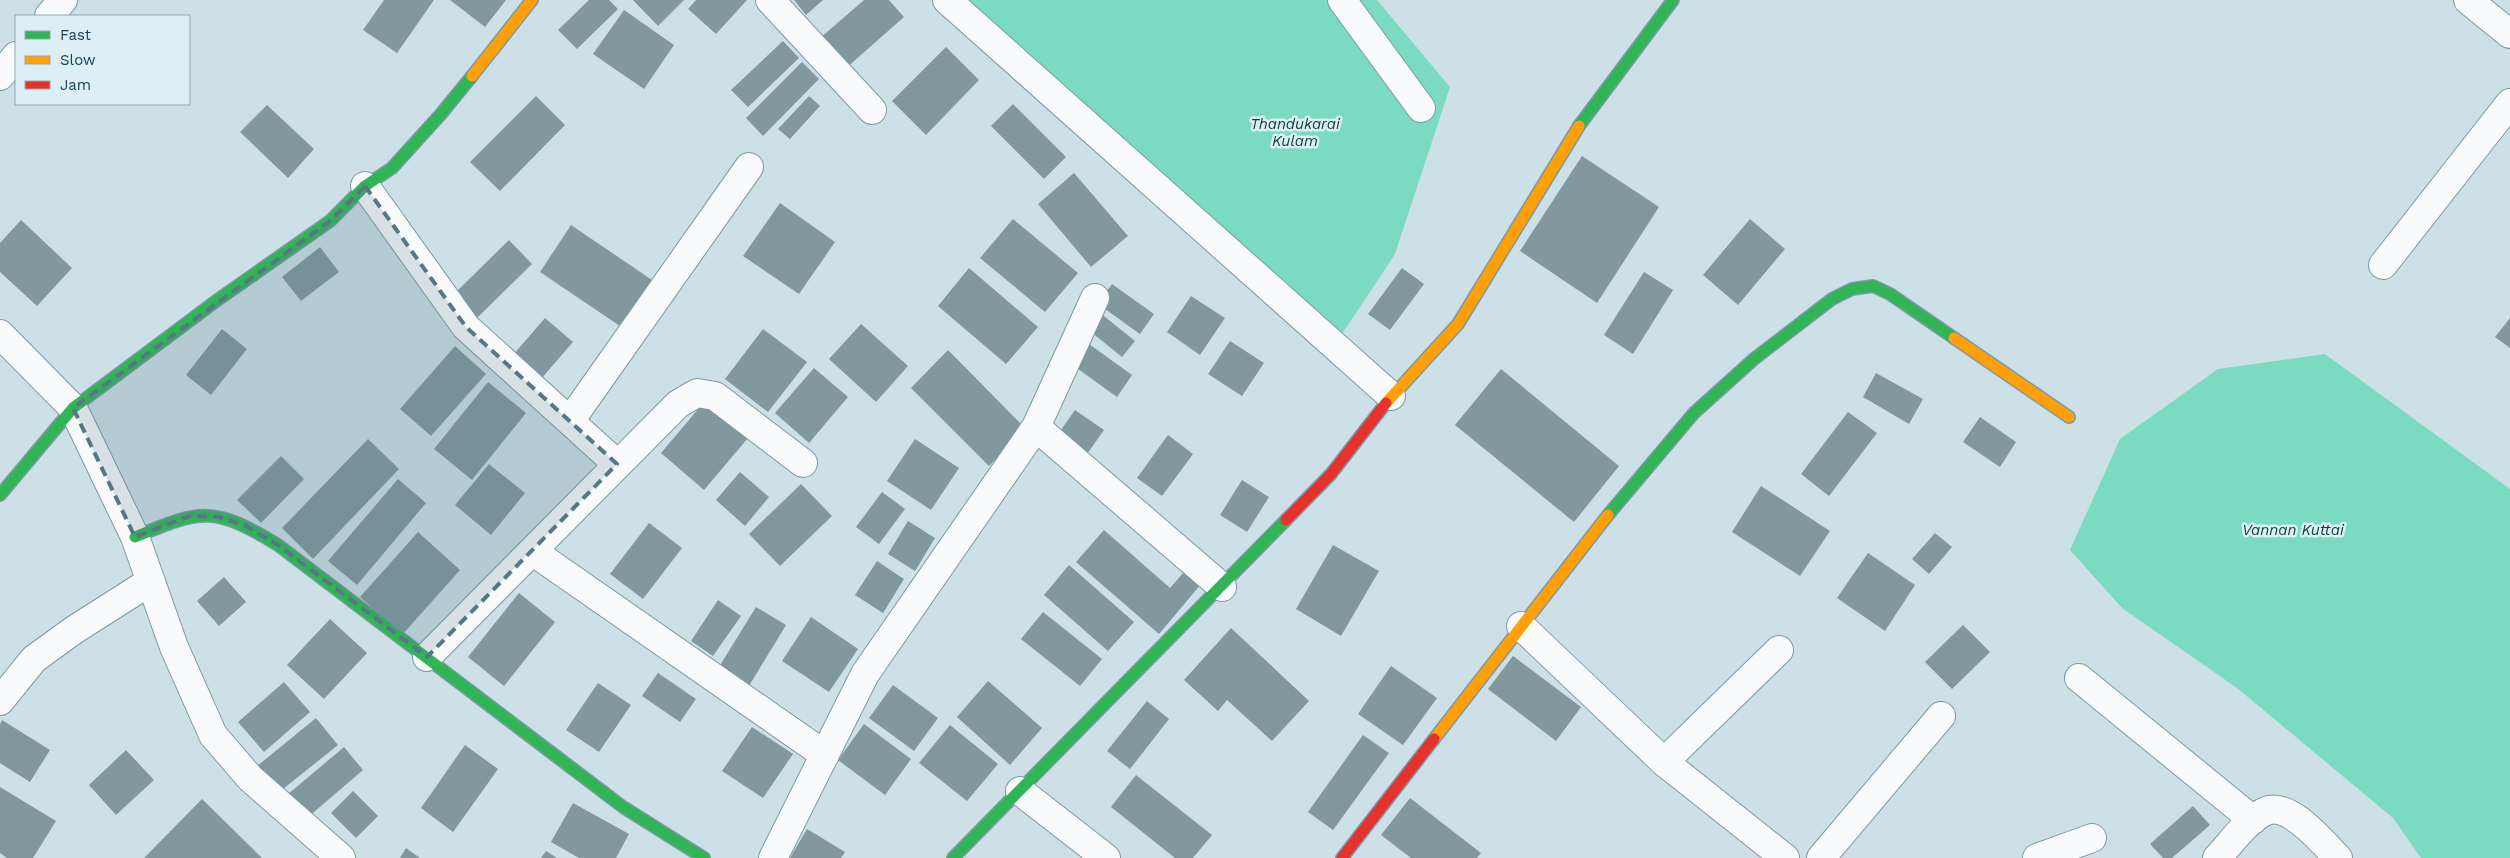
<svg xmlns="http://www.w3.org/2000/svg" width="2510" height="858" font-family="'Work Sans',sans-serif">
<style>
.water{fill:#7adbc0}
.building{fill:#80989e}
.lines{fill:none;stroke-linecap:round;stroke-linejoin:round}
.street-casing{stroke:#7a9aa5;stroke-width:30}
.fast-casing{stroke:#7a9aa5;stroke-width:14}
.slow-casing{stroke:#7a9aa5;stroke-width:14}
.jam-casing{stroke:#7a9aa5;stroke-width:14}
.street{stroke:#f8fafc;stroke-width:28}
.fast{stroke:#30b455;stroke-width:11}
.slow{stroke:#ff9f0a;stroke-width:11}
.jam{stroke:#e5322d;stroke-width:11}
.marked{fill:#567785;fill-opacity:0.2;stroke:#567785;stroke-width:4;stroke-dasharray:10 6;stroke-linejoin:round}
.labels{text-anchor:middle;stroke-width:5;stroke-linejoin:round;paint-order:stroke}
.water-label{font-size:15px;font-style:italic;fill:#0b4534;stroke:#ddeef6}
</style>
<rect width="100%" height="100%" fill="#cde0e8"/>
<path class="water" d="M966,0H1377L1450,87L1395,254L1342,334Z
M2325,354L2510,489V858H2421L2393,818L2237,688L2122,608L2070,550L2120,439L2218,369Z"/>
<path class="building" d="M384,0H434L397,53L363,30Z
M450,0H506L485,27Z
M589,0H609L618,9L577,49L558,30Z
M633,0H684L658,26Z
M696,0H747L716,34L688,9Z
M794,0H823L806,15Z
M864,0H889L904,17L845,69L819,39Z
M624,10L674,45L644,89L593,54Z
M783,41L799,58L748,107L731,90Z
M946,47L979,80L926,135L892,101Z
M802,62L819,79L763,136L746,118Z
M536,96L565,125L500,191L470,162Z
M809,96L820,106L790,139L778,129Z
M1013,104L1066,157L1044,179L991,126Z
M267,105L314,149L288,178L240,132Z
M1582,156L1659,207L1597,303L1520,251Z
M1074,173L1128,236L1091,267L1038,204Z
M780,203L835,242L799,294L743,256Z
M1013,219L1078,273L1045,312L980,258Z
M1750,219L1785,249L1738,305L1703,275Z
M21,220L72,268L37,306L0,272V243Z
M571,225L652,280L620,326L540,272Z
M509,240L532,264L476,319L453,295Z
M320,247L339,272L301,301L282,277Z
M969,268L1038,327L1006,364L938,306Z
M1402,268L1424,284L1390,330L1368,314Z
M1644,272L1673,290L1633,354L1604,335Z
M1112,284L1154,314L1140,334L1098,304Z
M1191,296L1225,318L1200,355L1167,332Z
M1099,312L1135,341L1122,357L1086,328Z
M545,318L573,342L541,379L513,355Z
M2510,318V348L2495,337Z
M861,324L908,366L876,402L829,359Z
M222,329L247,349L211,395L186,375Z
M763,329L807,362L768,412L725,379Z
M1082,339L1132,375L1117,397L1067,361Z
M1230,341L1264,363L1242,396L1208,374Z
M455,346L486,374L431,436L400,409Z
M948,350L1026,429L989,466L911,388Z
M814,368L848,397L809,443L775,413Z
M1501,369L1619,466L1574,522L1455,425Z
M1876,373L1923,399L1909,424L1863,397Z
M488,382L526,413L472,480L434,449Z
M705,401L748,438L704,490L661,453Z
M1075,410L1104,430L1087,454L1058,434Z
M1848,412L1877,433L1829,496L1801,474Z
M1980,417L2016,442L2000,467L1963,442Z
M1168,435L1193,454L1162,496L1137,478Z
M368,439L399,469L313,559L282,528Z
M915,439L959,468L931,510L887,481Z
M281,456L304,479L261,523L237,500Z
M489,464L525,493L491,535L455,505Z
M740,472L769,497L745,526L716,500Z
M398,479L426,503L357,585L328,561Z
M1242,480L1269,497L1247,532L1220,515Z
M801,484L832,516L780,566L749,534Z
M1761,486L1830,531L1800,576L1732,532Z
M882,492L905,509L879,544L856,527Z
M908,521L935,538L915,571L888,554Z
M649,523L682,548L643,599L610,574Z
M1104,530L1170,588L1191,564L1207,577L1159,634L1076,562Z
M418,532L460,570L402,635L360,597Z
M1935,533L1952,547L1929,574L1912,559Z
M1333,545L1379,571L1341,636L1296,609Z
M1868,553L1915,585L1885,631L1837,598Z
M877,561L904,579L883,613L855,595Z
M1069,565L1134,622L1108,651L1044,595Z
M224,577L246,602L219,626L197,601Z
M519,593L555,622L504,686L468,657Z
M718,600L741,616L713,656L691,641Z
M756,607L786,625L744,694L714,675Z
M1043,612L1102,659L1080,686L1021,639Z
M811,617L858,649L829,692L782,661Z
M330,619L367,653L324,699L287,665Z
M1963,625L1990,652L1952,689L1925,662Z
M1231,628L1309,701L1272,741L1227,700L1218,711L1184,680Z
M1513,656L1581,707L1556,741L1488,689Z
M1391,666L1437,698L1403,745L1358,714Z
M658,673L696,699L680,722L642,696Z
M988,681L1042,728L1010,765L957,717Z
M284,682L310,712L264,752L238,722Z
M598,683L631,705L599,752L566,730Z
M893,685L938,718L914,751L869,718Z
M1147,701L1169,719L1130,769L1107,751Z
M316,718L338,745L278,793L256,767Z
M2,720L50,750L30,782L0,763V724Z
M864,724L911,759L885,795L838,760Z
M950,725L998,764L967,801L919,763Z
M752,727L793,754L763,798L722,771Z
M1363,735L1389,753L1333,830L1308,812Z
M465,745L498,769L453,832L421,808Z
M344,747L363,770L307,818L287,795Z
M126,750L154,780L116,815L89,785Z
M1136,775L1212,835L1193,858H1175L1111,807Z
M0,787L56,821L33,858H7L0,853Z
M353,791L378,816L356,838L331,813Z
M1410,798L1481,853L1477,858H1411L1381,835Z
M202,799L262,858H144Z
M573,803L629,834L616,858H579L551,842Z
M2193,806L2210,825L2172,858H2163L2150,844Z
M807,829L845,852L841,858H790Z
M406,848L420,858H400Z
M546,851L557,858H541Z"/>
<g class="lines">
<defs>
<path id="street" d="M770,0L872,110
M947,0L1391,396
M1342,0L1421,108
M2468,0L2510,34
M49,16L63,0
M0,76L16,56
M365,186L466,327L617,464
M2383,265L2510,103
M0,334L73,408L135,537L174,647L213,735L250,778L341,858
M570,421L749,167
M1036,427L1222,587
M532,551L825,755
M1521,626L1664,762L1785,858
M427,657L678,404L697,393L715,396L803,463
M2079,678L2253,820
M0,701L34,659L74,630L151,581
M1664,762L1779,650
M1020,791L1106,858
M773,858L865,674L1036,427L1095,298
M1821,858L1941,716
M2037,858L2092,838
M2217,858C2231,843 2246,821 2264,812C2288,799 2323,843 2338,858"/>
<path id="fast" d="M1579,126L1673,0
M0,495L73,408L216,301L330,221L365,186L392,168L441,114L472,76
M1608,515L1694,413L1754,359L1832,299L1852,289L1873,286L1890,294L1954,338
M135,537C202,509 214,506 278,545L623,807L704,858
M953,858L1286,520"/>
<path id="slow" d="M472,76L532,0
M1954,338L2069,417
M1386,403L1458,324L1579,126
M1434,739L1608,515"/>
<path id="jam" d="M1286,520L1331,474L1386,403
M1342,858L1434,739"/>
</defs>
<use href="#street" class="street-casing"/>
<use href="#fast" class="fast-casing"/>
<use href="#slow" class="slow-casing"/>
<use href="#jam" class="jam-casing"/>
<use href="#street" class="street"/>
<use href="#fast" class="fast"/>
<use href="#slow" class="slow"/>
<use href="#jam" class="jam"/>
</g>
<path class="marked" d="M365,186L466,327L617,464L427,657L278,545L244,525L219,517L190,516L135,537L73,408L330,221Z"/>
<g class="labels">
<g class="water-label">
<text x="1295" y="129">Thandukarai<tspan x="1295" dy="17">Kulam</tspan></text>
<text x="2293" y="535">Vannan Kuttai</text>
</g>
</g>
<rect x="15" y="15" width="175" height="90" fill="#ddeef6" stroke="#8da8b3"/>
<rect x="25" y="31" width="25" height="8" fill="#30b455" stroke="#8da8b3"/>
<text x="60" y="40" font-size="15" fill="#163f4f">Fast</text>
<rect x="25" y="56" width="25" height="8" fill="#ff9f0a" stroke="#8da8b3"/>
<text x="60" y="65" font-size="15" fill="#163f4f">Slow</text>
<rect x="25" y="81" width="25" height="8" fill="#e5322d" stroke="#8da8b3"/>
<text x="60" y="90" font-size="15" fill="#163f4f">Jam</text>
</svg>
